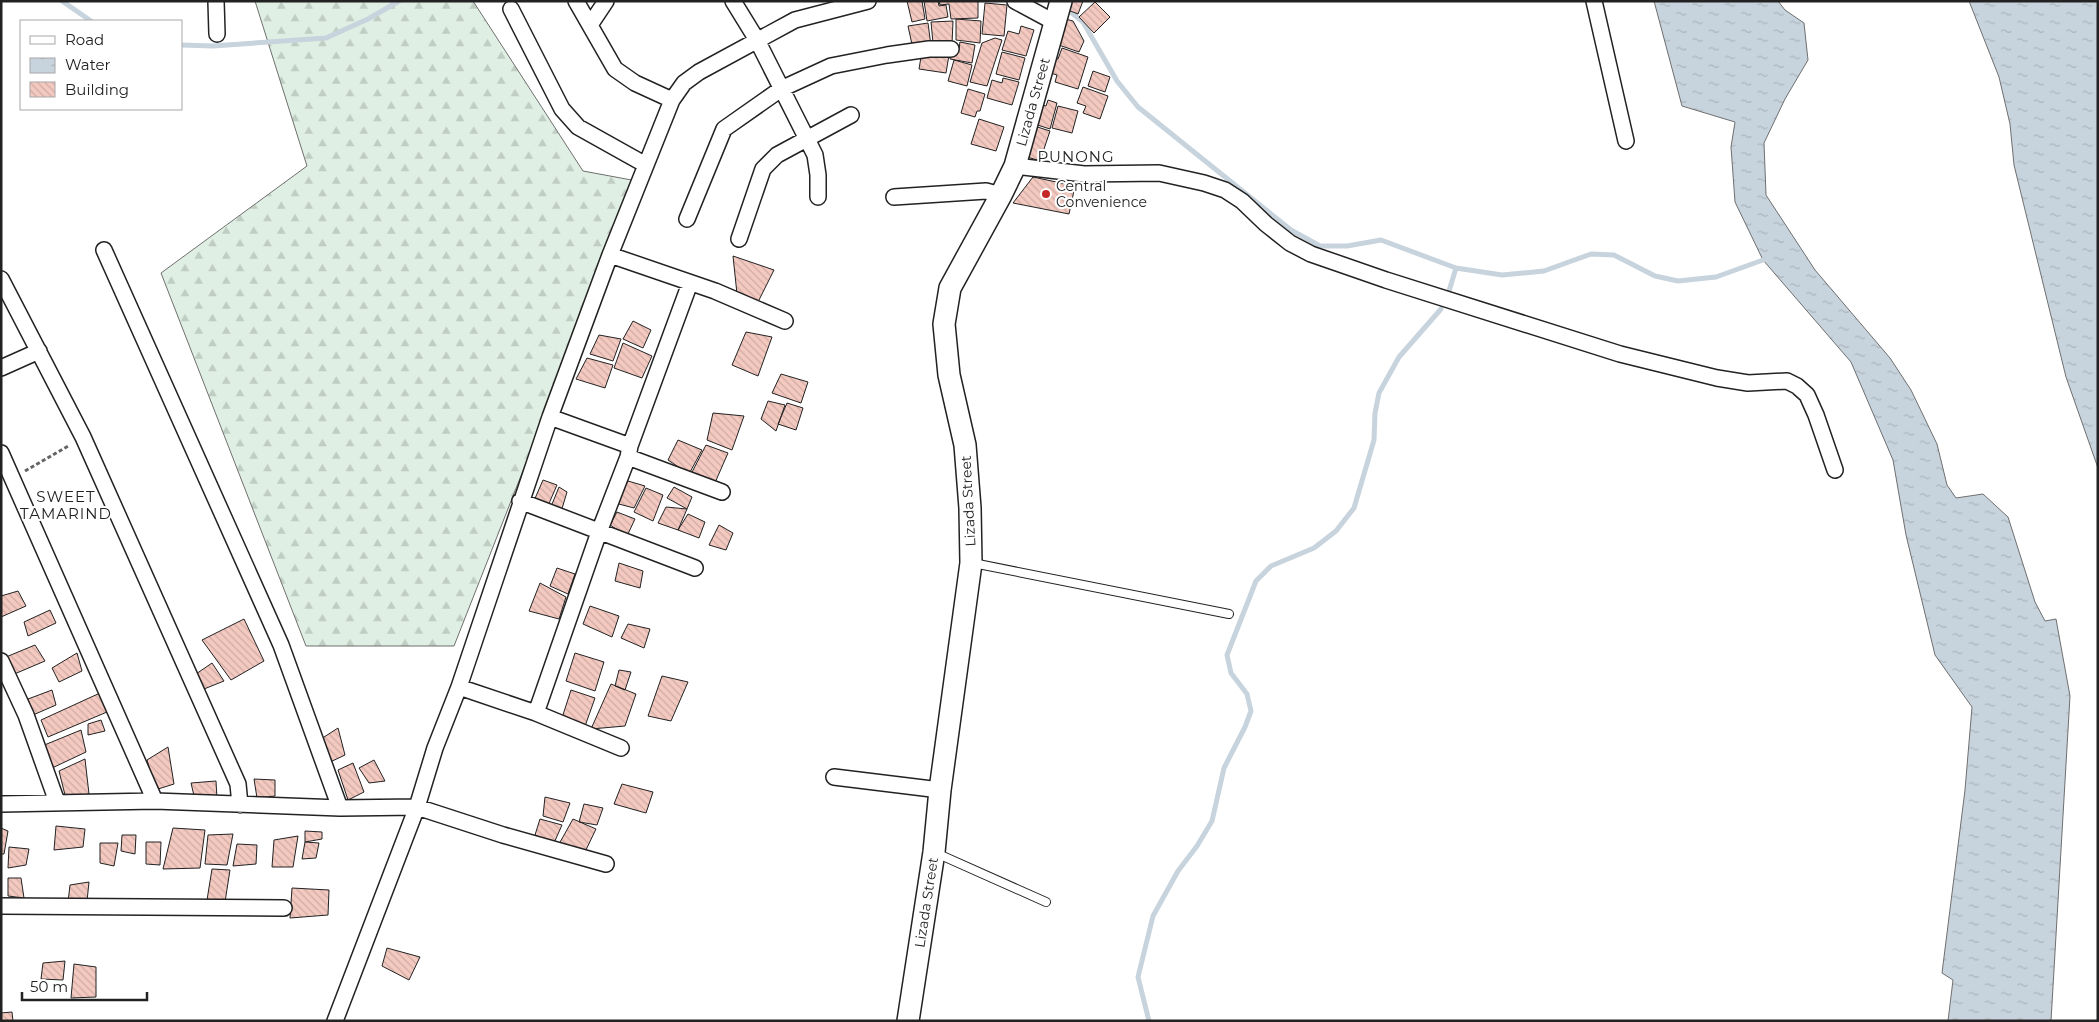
<svg xmlns="http://www.w3.org/2000/svg" width="2099" height="1022" font-family="Montserrat,sans-serif">
<style>
.forest{fill:url(#forest-firs);stroke:#6f6f6f}
.water{fill:url(#water-ripples);stroke:#6f6f6f}
.lines{fill:none;stroke-linecap:round;stroke-linejoin:round}
.stream{stroke:#c7d3dd;stroke-width:5}
.building{fill:url(#building-back-hatch);stroke:#222}
.lane-casing{stroke:#222;stroke-width:10}
.street-casing{stroke:#222;stroke-width:18}
.secondary-casing{stroke:#222;stroke-width:24}
.path{stroke:#646464;stroke-width:3;stroke-dasharray:4 2.5;stroke-linecap:butt}
.lane{stroke:#fff;stroke-width:8}
.street{stroke:#fff;stroke-width:15}
.secondary{stroke:#fff;stroke-width:21}
.poi-dot{fill:#c62828;stroke:#fff;stroke-width:2}
.labels{text-anchor:middle;stroke-width:4;stroke-linejoin:round;paint-order:stroke}
.street-label{font-size:14px;fill:#222;stroke:#fff}
.poi-label{font-size:14px;fill:#222;stroke:#fff;text-anchor:start}
.neighbourhood-label{font-size:15px;letter-spacing:1px;fill:#222;stroke:#fff}
</style>
<defs>
<pattern id="forest-firs" width="22" height="20" patternUnits="userSpaceOnUse" patternTransform="scale(1.25)"><rect width="22" height="20" fill="#e0efe3"/><path d="M5 1l3.5 6h-7zM16 11l3.5 6h-7z" fill="#c0cdc2"/></pattern>
<pattern id="water-ripples" width="26" height="14" patternUnits="userSpaceOnUse" patternTransform="scale(1.25)"><rect width="26" height="14" fill="#c7d3dd"/><path d="M2 4q2-2 4 0t4 0M15 11q2-2 4 0t4 0" fill="none" stroke="#abb5bd"/></pattern>
<pattern id="building-back-hatch" width="6" height="6" patternUnits="userSpaceOnUse" patternTransform="scale(1.25)"><rect width="6" height="6" fill="#f3c9c0"/><path d="M-1 5l2 2M0 0l6 6M5-1l2 2" fill="none" stroke="#d0aca5"/></pattern>
</defs>
<rect width="100%" height="100%" fill="#fff"/>
<path class="forest" d="M255,1H473L583,171L637,181L454,646H306L161,273L307,166Z"/>
<path class="water" d="M1654,1H1778L1785,10L1804,23L1808,60L1785,99L1764,143L1766,195L1815,270L1890,358L1911,390L1937,444L1947,485L1956,498L1983,494L2008,517L2035,602L2045,621L2056,619L2070,696L2051,1021H1948L1953,980L1942,973L1965,790L1972,707L1935,655L1906,535L1893,460L1851,362L1763,260L1735,202L1731,147L1735,122L1682,106Z
M1969,1H2098V468L2066,377L2014,165L2010,124L1999,77Z"/>
<g class="lines">
<path class="stream" d="M62,1L91,21
M1072,13L1083,22L1117,81L1138,107L1291,230L1320,246H1347L1381,240L1456,268L1502,275L1544,271L1591,254L1614,255L1655,276L1678,281L1716,277L1763,260
M181,45L213,46L326,38L368,19L399,1
M1449,291L1456,268
M1149,1021L1138,977L1153,916L1178,871L1197,846L1212,821L1224,768L1245,727L1251,711L1247,694L1231,673L1227,655L1256,581L1271,566L1314,548L1336,531L1354,508L1374,440L1375,413L1379,393L1399,357L1441,309"/>
</g>
<path class="building" d="M907,1H922L925,19L912,22Z
M924,1H938L939,6L946,5L948,17L927,21Z
M939,1H978V18L951,19L949,4L940,5Z
M1065,1H1083L1078,14L1063,8Z
M1095,2L1110,17L1094,33L1079,17Z
M985,3L1007,5L1004,36L982,34Z
M1058,17L1073,21L1084,41L1079,52L1050,42Z
M956,19L981,21L980,43L956,40Z
M953,21L952,44L933,43L931,22Z
M928,23L931,46L913,49L908,26Z
M1021,26L1034,30L1026,56L1002,50L1008,31L1019,34Z
M995,38L1002,40L987,86L970,82L982,43Z
M960,42L975,45L972,63L950,59L952,47L959,48Z
M1062,48L1088,57L1078,89L1055,82L1057,75L1044,71L1049,56L1058,59Z
M922,51L949,55L946,73L919,69Z
M1002,52L1025,58L1019,80L996,74Z
M954,60L972,65L967,86L948,81Z
M1093,71L1110,77L1105,92L1088,86Z
M1003,78L1019,82L1012,105L987,98L992,80L1002,83Z
M1083,87L1108,96L1100,119L1083,113L1086,106L1077,103Z
M968,89L985,94L980,111H977L975,117L961,113Z
M1048,100L1057,103L1050,129L1028,122L1034,103L1046,106Z
M1058,106L1078,111L1072,133L1052,128Z
M979,119L1004,127L996,151L971,144Z
M1028,124L1050,131L1040,161L1018,154Z
M1033,177L1075,186L1069,214L1013,203Z
M733,256L774,270L757,304L737,294Z
M633,321L651,330L643,348L623,339Z
M746,332L772,337L758,376L732,365Z
M599,335L621,339L613,361L590,354Z
M623,343L652,356L642,378L614,368Z
M587,358L613,365L605,388L576,379Z
M781,374L808,382L801,403L772,393Z
M768,401L785,405L776,431L761,419Z
M787,403L803,408L796,430L778,424Z
M713,413L744,416L732,450L707,440Z
M678,440L702,450L689,474L668,460Z
M706,445L728,453L714,485L690,476Z
M543,480L557,485L547,508L533,503Z
M628,481L645,486L634,508L615,503Z
M559,487L567,492L561,512L550,509Z
M674,487L692,497L687,509L667,498Z
M646,488L663,495L653,521L634,512Z
M666,507L687,509L678,530L658,523Z
M617,512L635,519L627,536L610,525Z
M688,514L705,522L699,538L678,530Z
M719,525L733,533L726,550L709,545Z
M619,563L643,571L640,588L615,581Z
M557,568L575,574L568,594L550,586Z
M540,583L566,597L559,619L529,611Z
M18,591L26,606L1,617V596Z
M590,606L619,616L612,637L583,624Z
M50,610L56,623L28,636L24,622Z
M244,619L264,661L231,680L202,640Z
M628,624L650,629L644,648L621,638Z
M35,645L45,661L12,675L6,657Z
M77,653L82,671L59,682L52,668Z
M575,653L604,662L595,691L566,681Z
M212,663L224,681L204,689L196,674Z
M619,670L631,672L625,690L615,686Z
M662,676L688,682L671,721L648,716Z
M611,684L636,694L625,726L591,729Z
M52,690L56,705L33,715L28,699Z
M571,690L595,698L584,729L561,721Z
M100,693L107,712L48,737L41,720Z
M101,720L105,731L88,735V724Z
M338,728L345,755L328,763L321,739Z
M81,730L86,752L50,769L42,746Z
M168,747L174,784L155,790L147,760Z
M85,759L89,794L66,799L59,771Z
M374,760L385,781L369,783L359,768Z
M353,763L364,792L348,800L338,770Z
M254,779L275,780V796L257,798Z
M216,781L217,799L195,800L191,783Z
M622,784L653,792L646,813L614,804Z
M545,797L570,803L563,822L543,816Z
M584,804L603,808L597,825L579,822Z
M540,819L562,825L554,843L535,835Z
M573,819L596,829L584,854L559,844Z
M56,826L85,829L83,847L54,850Z
M1,828L8,831L4,854H1Z
M173,828L205,830L200,868L163,869Z
M305,831L322,832V839L305,842Z
M233,834L227,865L205,864L208,835Z
M122,835H136L135,854L121,851Z
M298,836L293,867H272L274,840Z
M146,842H161L160,865L146,864Z
M305,842L319,843L316,858L302,859Z
M100,843H118L114,866L100,863Z
M237,844L257,845L256,864L233,866Z
M9,847L29,849L26,865L8,868Z
M212,869L230,870L225,902L207,900Z
M8,878H21L24,898L8,896Z
M89,882L87,901L68,902L70,885Z
M292,888L329,890L328,915L290,918Z
M387,948L420,957L409,980L382,966Z
M65,961L63,980L41,979L43,963Z
M74,964L96,967V997L71,998Z
M12,1012L13,1021H1V1013Z"/>
<g class="lines">
<defs>
<path id="lane" d="M973,563L1229,614
M936,853L1046,902"/>
<path id="street" d="M216,1L217,34
M576,1L615,69L635,83L672,100
M733,1L757,40L815,155L818,175V197
M1015,1L1054,22
M1594,1L1626,141
M511,9L562,109L578,127L646,165
M590,25L606,1
M1015,166L1084,174L1159,173L1204,183L1225,190L1242,201L1266,224L1290,243L1311,254L1386,280L1620,354L1717,378L1748,383L1787,381L1797,386L1807,395L1816,415L1835,470
M894,197L986,191L1001,195
M687,219L724,129L781,89L831,66L887,55L929,49H951
M739,239L763,169L777,155L851,115
M104,250L281,645L340,808
M610,255L715,291L785,321
M1,279L83,437L238,784L240,805
M1,368L39,351
M550,417L630,446
M1,453L155,801
M628,457L722,492
M520,501L695,568
M1,661L26,715L57,802
M459,687L536,713L621,748
M536,713L599,532L628,457L630,446L690,283
M834,777L940,790
M1,804L155,801L340,808L417,807L435,748L459,687L550,417L610,255L672,100L684,83L699,72L795,20L868,1
M1,906L284,908
M335,1021L417,807L503,835L606,864"/>
<g id="secondary">
<path id="s1" d="M908,1021L934,852L940,790L971,563L970,508L965,445L949,375L944,324L950,288L1001,195L1015,166L1061,1"/>
</g>
</defs>
<use href="#lane" class="lane-casing"/>
<use href="#street" class="street-casing"/>
<use href="#secondary" class="secondary-casing"/>
<path class="path" d="M25,471L70,445"/>
<use href="#lane" class="lane"/>
<use href="#street" class="street"/>
<use href="#secondary" class="secondary"/>
</g>
<circle class="poi-dot" cx="1046" cy="194" r="5"/>
<g class="labels">
<g class="street-label">
<text dy="5" stroke="none"><textPath href="#s1" startOffset="945">Lizada Street</textPath></text>
<text transform="translate(968 501) rotate(-93)" y="5">Lizada Street</text>
<text dy="5" stroke="none"><textPath href="#s1" startOffset="120">Lizada Street</textPath></text>
</g>
<g class="poi-label">
<text x="1056" y="191">Central<tspan x="1056" dy="16">Convenience</tspan></text>
</g>
<g class="neighbourhood-label">
<text x="1076" y="162">PUNONG</text>
<text x="66" y="502">SWEET<tspan x="66" dy="17">TAMARIND</tspan></text>
</g>
</g>
<rect width="2099" height="1022" fill="none" stroke="#222222" stroke-width="5"/>
<rect x="20" y="20" width="162" height="90" fill="#ffffff" stroke="#a7a7a7"/>
<rect x="30" y="36" width="25" height="8" fill="#ffffff" stroke="#a7a7a7"/>
<text x="65" y="45" font-size="15" fill="#222222">Road</text>
<rect x="30" y="58" width="25" height="15" fill="url(#water-ripples)" stroke="#a7a7a7"/>
<text x="65" y="70" font-size="15" fill="#222222">Water</text>
<rect x="30" y="82" width="25" height="15" fill="url(#building-back-hatch)" stroke="#a7a7a7"/>
<text x="65" y="95" font-size="15" fill="#222222">Building</text>
<path d="M22 992v8h125v-8" fill="none" stroke="#222222" stroke-width="2.5"/>
<text x="30" y="992" font-size="15" fill="#222222" stroke="#ffffff" stroke-width="4" paint-order="stroke">50 m</text>
</svg>
